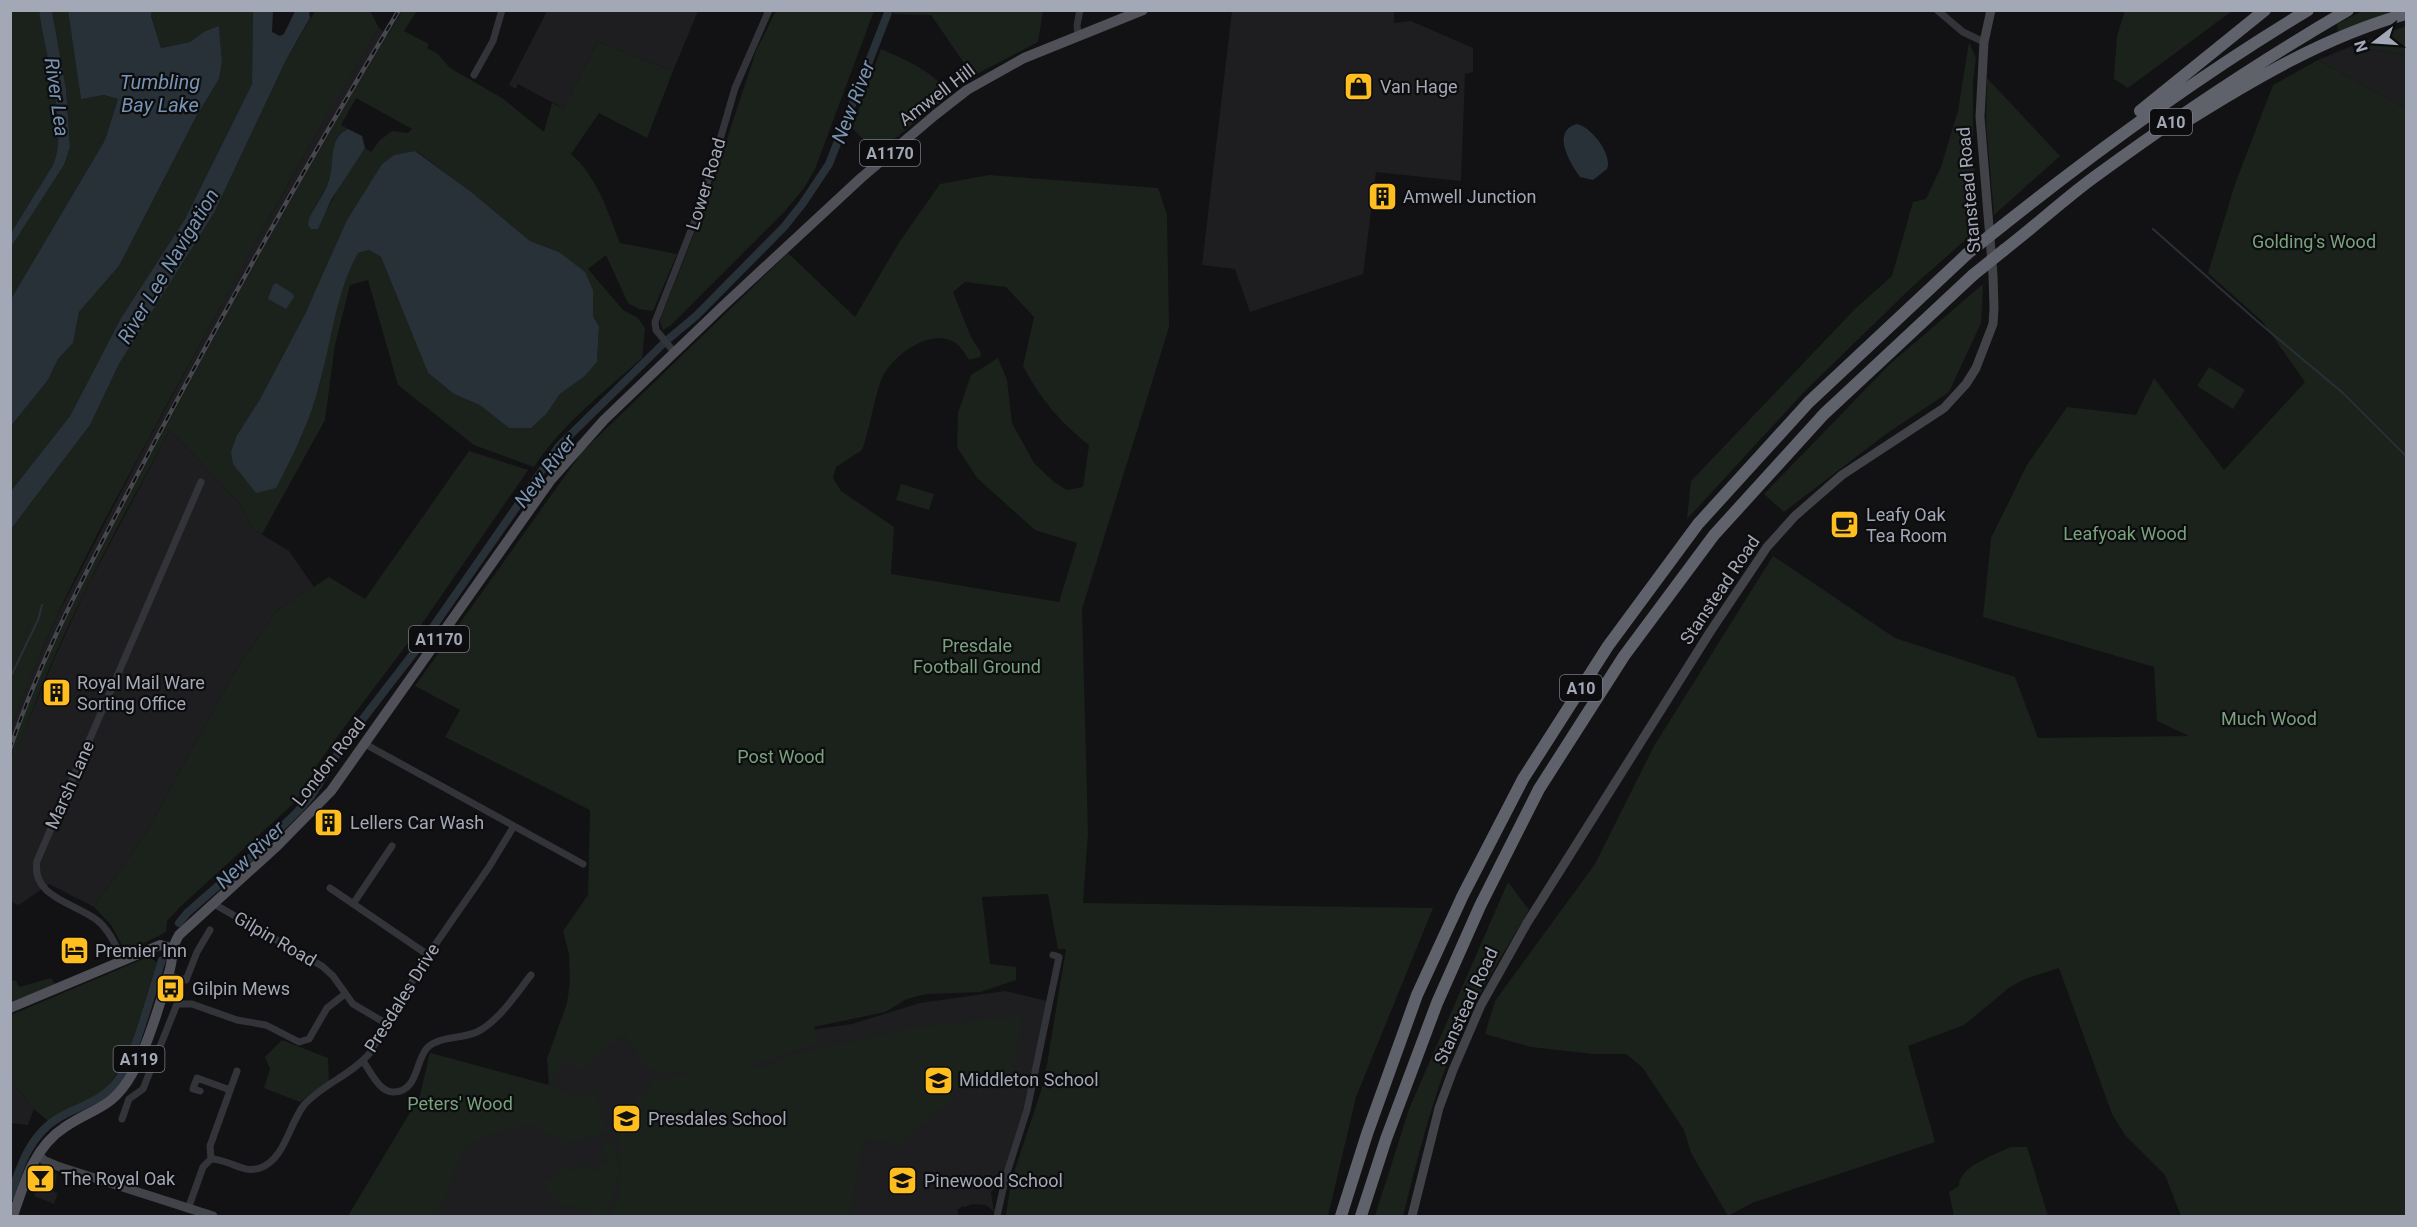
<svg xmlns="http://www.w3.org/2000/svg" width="2417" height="1227" font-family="Roboto,sans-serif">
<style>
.built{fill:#1e1e21}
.green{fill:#1a221b;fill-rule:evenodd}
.water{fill:#283038}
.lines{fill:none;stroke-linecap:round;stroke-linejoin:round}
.stream{stroke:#283038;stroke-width:2}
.canal{stroke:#283038;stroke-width:8}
.street{stroke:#333439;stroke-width:7}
.secondary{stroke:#414349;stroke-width:9}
.primary{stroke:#4f5058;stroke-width:10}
.highway{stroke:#5f616b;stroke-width:12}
.rail-casing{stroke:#46484e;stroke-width:4.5}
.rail{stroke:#0d0d0f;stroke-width:2;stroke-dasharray:7;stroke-linecap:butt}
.highway-bridge{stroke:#5f616b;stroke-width:12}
.labels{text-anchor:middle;stroke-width:4.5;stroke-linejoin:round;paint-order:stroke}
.shield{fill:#0d0d0f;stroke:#767a84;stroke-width:1.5}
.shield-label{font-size:16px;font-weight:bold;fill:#a3a8b6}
.poi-label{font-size:18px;fill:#a3a8b6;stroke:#0d0d0f;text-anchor:start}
.street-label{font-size:18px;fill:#a3a8b6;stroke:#0d0d0f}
.park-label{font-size:18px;fill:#78a27d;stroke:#0d0d0f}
.water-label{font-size:20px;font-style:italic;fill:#7794b3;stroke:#0d0d0f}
</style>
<rect width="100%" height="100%" fill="#121214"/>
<path class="built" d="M547,11H698L673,71L598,42L563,108L518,84L516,89L509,85Z
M1232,11H1394V23L1411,21L1473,48V72L1465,74L1461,181L1376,172L1363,274L1250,312L1235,269L1202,265Z
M379,28L388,36L268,242L167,425L90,571L53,644L11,757V730L27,684L56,618L136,463L245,261L341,90Z
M2352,46L2406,55V109L2318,60Z
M170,430L240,504L253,529L289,551L314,587L277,610L234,673L146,833L94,907L49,884L19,905L11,902V771L20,740L55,657L87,587Z
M1005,991L1047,1001L1024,1109L1000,1187L993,1189L991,1193L994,1212L986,1205L973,1204L964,1207L963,1206L957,1210L959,1216H348L420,1096L430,1053L548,1085L560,1042L574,1018L804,1031L852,1024L920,1003Z
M11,1080L34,1109L28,1125L11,1123Z
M38,1169L57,1174L54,1192L58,1193L54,1204L34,1196L36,1192L29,1189Z"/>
<path class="green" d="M895,10H1043V11L1038,42L973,76L931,15L893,14Z
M2125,10H2232V11L2128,88L2114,79L2117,36Z
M11,11H39C44,51 69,129 53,165L11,233Z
M52,11H68L81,98L104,95L118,99L105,140L11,299V247L64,165L70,147L66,89Z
M152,11H253L252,84L185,219L121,318L70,416L11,491V426L48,380L58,359L73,343L79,312L119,266L197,115L219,79L222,62L219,26L205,31L190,42L161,48L151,16Z
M315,11H370L379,28C305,149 238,275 170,399C112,507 50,614 11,730V529L90,425L119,364L214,213L286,60Z
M402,11H417L404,31L429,44L427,48L438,54L450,68L502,98L544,132L552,103L563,108L598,42L673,71L647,138L599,113L571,154C598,178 607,210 620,243L677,254L653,311L639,309L628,303L606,255L588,269L623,310L638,318L645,328L642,358C604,392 561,425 534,467L474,445L398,385L368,280L350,285L335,345L325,420L262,534L253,529L240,504L170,430C110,540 49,651 11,771C11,748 20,727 28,706C50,649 77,595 105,541C199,362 299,183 402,11ZM356,98L412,129L408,133L392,131L380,140L371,152L365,148L348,172L327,209L309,218C316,205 326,190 330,176C335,160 329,137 348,129L341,125ZM416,151L470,191L530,241L559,252L599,326L597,362L585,376L560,394L547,413L509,428L480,404L454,394L428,373L381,257L369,250L357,253C337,291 330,337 321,379C316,400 307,420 300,441L237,435L260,399L305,314L348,220L382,164L395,155Z
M776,11H874L815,169L804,188L784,212L670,326L663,330L660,322L661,317L703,212L756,51Z
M2362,11H2400L2338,33L2337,24Z
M2406,26V55L2352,46Z
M1969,42L1976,58L1973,81V153L1980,227L1912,287L1805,391L1687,519L1691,481L1855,309L1892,276L1913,202L1926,199L1941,167L1958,111Z
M881,49C906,60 934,71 949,95L877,153L852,128Z
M2318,60L2406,109V1216H2181L2165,1175L2125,1135L2112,1114L2059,968L2025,979L2010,987L1964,1025L1908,1046L1935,1142L1752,1203L1728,1216L1691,1153L1684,1130L1642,1067L1626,1054H1594L1531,1047L1485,1034L1495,1001L1595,864L1654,746L1773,556L1895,638L2015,677L2038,738L2189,736L2157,721L2154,667L1983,617L1991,538L2027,465L2067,407L2136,415L2154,378L2224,470L2305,382L2262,321L2208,273L2235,184L2273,85Z
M1987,78L2060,156L1994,215L1986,123Z
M989,175L1158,188L1167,215L1169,327L1082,609L1088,833L1083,903L1433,908L1356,1097L1328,1216H1006L1011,1181L1044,1082L1066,949H1058L1048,894L982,897L990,964L1016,967V980L980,992L926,994L907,999L885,1012L814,1027L818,1043L750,1066L740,1067L772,1066L783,1057L923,1025L927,1026L1023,1015L1011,1084L954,1089L953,1100L926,1119V1125L919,1124L916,1131L899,1145L863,1139L850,1216H611C627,1175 621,1156 613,1114L636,1108V1097L649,1092L650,1082L700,1071C651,1070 652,1082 624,1033L581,1071L566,1058L549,1085L576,1099L595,1090L607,1132L565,1145L533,1124L507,1129L469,1144L453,1173L442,1206L436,1216H348L420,1096L430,1053L549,1085L547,1059L567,1003L570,982L569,954L563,931L588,895L590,810L445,737L460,710L415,686L582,452L788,253L855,317L900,241L940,184ZM965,282L1006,287L1034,317L1023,366C1042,401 1058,420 1089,445L1083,487L1067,490L1054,482L1034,463L1012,423L1007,380L998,358L971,375L958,413L957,447L977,478L1035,530L1077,543L1059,602L891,574L894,527L841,491L833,478L836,467L862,450C870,428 873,404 880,383C888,359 924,331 950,340C959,343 964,352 969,360L980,357L981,353L971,337L953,292Z
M1983,284L1981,323L1949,392L1886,434L1784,512L1764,494L1890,364Z
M2209,367L2245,390L2233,409L2197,386Z
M469,451L528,470L417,631L337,737L317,765L304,790L292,805L180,907L167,921L166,932L131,950L124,949L111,925L94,907L146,833L234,673L277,610L329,577L365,599Z
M901,484L934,494L929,510L896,500Z
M1508,882L1529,910C1504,953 1476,996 1456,1042C1432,1098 1418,1157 1403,1216H1375L1409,1109Z
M148,957L157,962C146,996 130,1067 104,1090C88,1104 66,1109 48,1121L34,1109L11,1080V1015Z
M51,978L55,984L11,1003V980L16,981L19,987Z
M282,1040L328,1058L329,1081L300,1102L264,1088L270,1069L265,1057Z
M614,1139C619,1167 620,1192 604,1216C587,1217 582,1208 567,1205L564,1209L558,1204L543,1184L568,1166L573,1172L585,1162L593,1172L608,1160L601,1148Z
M2010,1147H2027L2048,1216H1954L1949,1192L1959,1186C1959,1166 1993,1156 2010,1147Z"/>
<path class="water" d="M39,11H52L66,89L70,147L64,165L11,247V233L53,165C69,129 44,51 39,11Z
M68,11H152L151,16L161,48L190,42L205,31L219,26L222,62L219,79L197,115L119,266L79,312L73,343L58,359L48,380L11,426V299L105,140L118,99L104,95L81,99Z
M253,11H273L272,32L280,36L284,34L295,11H309L310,18L286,60L214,213L119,364L90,425L11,529V491L70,416L121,318L185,219L252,84Z
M1577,124C1591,127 1613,154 1607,169L1593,180L1580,177C1569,162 1551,131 1577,124Z
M348,129L362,136L365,148L331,200L318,229H311L308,225L309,218C316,205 327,190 330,176C334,160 329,137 348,129Z
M415,151L470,191L530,241L559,252L585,272L593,290V316L599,326L597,362L585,376L560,394L547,413L531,428H509L480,405L454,394L428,373L381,257L369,250L358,253C336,292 332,339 320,382C311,419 294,454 276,488L256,493L233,464L231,452L237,435L260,399L305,314L347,220L382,164L394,155Z
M276,283L293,294L294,297L286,309L268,299L273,285Z"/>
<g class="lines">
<path class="stream" d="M2153,229L2257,321L2343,393L2406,456
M10,678L38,620L42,605"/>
<path class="canal" d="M179,923L187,913L252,856L298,811L312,795L345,742L426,637L559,446L666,341L696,316L784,227L803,203L829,164L889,10
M10,1197C20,1166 30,1134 60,1117C80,1106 99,1102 115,1084C134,1063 152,990 162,960"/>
<path class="street" d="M1937,10L1963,32L1984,42
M1078,35L1077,25L1080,10
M474,75L493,41L502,10
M675,353L656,330L655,322L701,205L735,88L769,10
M365,744L583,864
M330,888L428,955
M214,904L322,966L333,976L353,1004L387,1024
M353,904L392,846
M122,960C117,947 110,931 98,921C76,903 31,898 37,861L201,482
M168,975L186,980L197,952L210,930
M363,1061C370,1071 380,1093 394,1092C419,1091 415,1059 428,1047C440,1036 462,1039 477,1032C499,1021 516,994 531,975
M200,1091L193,1089L197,1078L230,1090
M122,1119L129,1099L143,1089L177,1004H192L237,1020L266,1025L299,1042L309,1039L327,1008L345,994
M211,1159C229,1159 242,1174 260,1168C285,1159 289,1124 304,1105C323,1084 351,1075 369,1054L428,955L489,867L514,826
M188,1209L203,1167L211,1159L210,1146L237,1071
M997,1216L1006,1176L1027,1110L1059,957L1053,955"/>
<path class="secondary" d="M38,1155L45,1161L57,1166L213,1216
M1412,1216L1439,1108L1453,1070L1481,1005L1527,923L1710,632L1767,547L1795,516L1842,475L1944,408L1966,384L1976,368L1993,324L1994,308L1993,275L1980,117L1984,42L1991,10"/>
<path class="primary" d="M10,1008L160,945L171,948
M13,1216C24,1183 34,1147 65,1127C95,1107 112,1109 132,1074C148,1046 161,1001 170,969C174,954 170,950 179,935L277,846L331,791L550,481L604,420L724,305L861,178L935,115L967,90L1024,58L1143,10"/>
<path class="highway" d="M2140,111L2265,10
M2182,124C2252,80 2326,36 2406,14
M2002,226C2100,148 2200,75 2308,10
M2004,250C2034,227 2062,201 2093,178C2175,118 2260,61 2348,10
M1341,1216L1367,1134L1417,995L1463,895L1523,779L1608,646L1698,524L1809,402L1967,254
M1361,1216L1386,1139L1437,1003L1480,906L1539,789L1624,656L1714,535L1824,414L1973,275"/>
<defs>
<path id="rail" d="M10,749C46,642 101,544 153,445C231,298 313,153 399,10"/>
</defs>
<use href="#rail" class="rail-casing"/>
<use href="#rail" class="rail"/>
<path class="highway-bridge" d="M1967,254L2002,226
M1973,275L2004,250"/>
</g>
<defs>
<symbol id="shop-square" viewBox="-11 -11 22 22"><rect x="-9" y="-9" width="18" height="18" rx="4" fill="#febe20" stroke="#0d0d0f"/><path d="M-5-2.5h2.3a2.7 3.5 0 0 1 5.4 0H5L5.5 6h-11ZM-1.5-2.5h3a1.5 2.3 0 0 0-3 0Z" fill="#111"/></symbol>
<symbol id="building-square" viewBox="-11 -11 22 22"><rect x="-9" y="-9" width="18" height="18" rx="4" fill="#febe20" stroke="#0d0d0f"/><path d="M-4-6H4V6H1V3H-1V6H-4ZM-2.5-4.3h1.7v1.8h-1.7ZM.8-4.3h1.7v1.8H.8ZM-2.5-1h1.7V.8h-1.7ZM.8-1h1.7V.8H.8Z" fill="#111"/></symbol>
<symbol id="cafe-square" viewBox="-11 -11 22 22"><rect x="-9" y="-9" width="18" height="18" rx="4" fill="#febe20" stroke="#0d0d0f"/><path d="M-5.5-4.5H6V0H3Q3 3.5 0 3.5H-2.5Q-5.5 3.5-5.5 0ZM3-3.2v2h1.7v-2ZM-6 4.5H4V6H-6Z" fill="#111"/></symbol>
<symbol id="hotel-square" viewBox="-11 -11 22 22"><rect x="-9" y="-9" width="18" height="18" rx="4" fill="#febe20" stroke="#0d0d0f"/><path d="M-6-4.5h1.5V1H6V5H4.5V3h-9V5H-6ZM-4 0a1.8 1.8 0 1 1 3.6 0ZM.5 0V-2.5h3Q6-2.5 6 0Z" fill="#111"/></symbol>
<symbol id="bus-square" viewBox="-11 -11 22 22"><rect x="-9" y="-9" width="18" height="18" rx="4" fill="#febe20" stroke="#0d0d0f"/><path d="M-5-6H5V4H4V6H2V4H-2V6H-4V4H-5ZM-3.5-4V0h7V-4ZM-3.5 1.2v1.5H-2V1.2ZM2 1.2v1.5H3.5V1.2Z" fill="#111"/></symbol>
<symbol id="school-square" viewBox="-11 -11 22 22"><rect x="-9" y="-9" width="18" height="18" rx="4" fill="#febe20" stroke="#0d0d0f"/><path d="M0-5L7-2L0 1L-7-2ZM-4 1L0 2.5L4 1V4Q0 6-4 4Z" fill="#111"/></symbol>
<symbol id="bar-square" viewBox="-11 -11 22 22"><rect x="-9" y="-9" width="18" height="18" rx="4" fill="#febe20" stroke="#0d0d0f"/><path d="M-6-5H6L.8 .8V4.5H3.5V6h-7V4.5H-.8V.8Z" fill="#111"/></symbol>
</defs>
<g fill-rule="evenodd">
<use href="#shop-square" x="1342" y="70" width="33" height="33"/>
<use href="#building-square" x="1366" y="180" width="33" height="33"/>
<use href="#cafe-square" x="1828" y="508" width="33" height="33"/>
<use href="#building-square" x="40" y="676" width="33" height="33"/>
<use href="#building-square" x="312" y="806" width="33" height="33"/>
<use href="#hotel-square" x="58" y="934" width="33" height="33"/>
<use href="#bus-square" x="154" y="972" width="33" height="33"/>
<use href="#school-square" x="922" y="1064" width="33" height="33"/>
<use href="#school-square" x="610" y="1102" width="33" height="33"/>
<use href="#bar-square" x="24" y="1162" width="33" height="33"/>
<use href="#school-square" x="886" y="1164" width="33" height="33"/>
</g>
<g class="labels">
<g class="shield">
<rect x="2150" y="109" width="42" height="26" rx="4.5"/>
<rect x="860" y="140" width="60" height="26" rx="4.5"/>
<rect x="409" y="626" width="60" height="26" rx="4.5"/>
<rect x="1560" y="675" width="42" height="26" rx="4.5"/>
<rect x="113.5" y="1046" width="51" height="26" rx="4.5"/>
</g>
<g class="shield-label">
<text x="2171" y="128">A10</text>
<text x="890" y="159">A1170</text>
<text x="439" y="645">A1170</text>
<text x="1581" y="694">A10</text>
<text x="139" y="1065">A119</text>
</g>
<g class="poi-label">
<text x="1380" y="93">Van Hage</text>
<text x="1403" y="203">Amwell Junction</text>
<text x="1866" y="521">Leafy Oak<tspan x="1866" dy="21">Tea Room</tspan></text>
<text x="77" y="689">Royal Mail Ware<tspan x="77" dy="21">Sorting Office</tspan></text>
<text x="350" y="829">Lellers Car Wash</text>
<text x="95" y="957">Premier Inn</text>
<text x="192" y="995">Gilpin Mews</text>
<text x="959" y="1086">Middleton School</text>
<text x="648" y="1125">Presdales School</text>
<text x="61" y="1185">The Royal Oak</text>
<text x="924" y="1187">Pinewood School</text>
</g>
<g class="street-label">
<text transform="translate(937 95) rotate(-37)" y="6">Amwell Hill</text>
<text transform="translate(706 184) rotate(-73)" y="6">Lower Road</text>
<text transform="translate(1969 190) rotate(-95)" y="6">Stanstead Road</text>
<text transform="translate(1720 590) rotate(-56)" y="6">Stanstead Road</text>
<text transform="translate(329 762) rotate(-52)" y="6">London Road</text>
<text transform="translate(70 785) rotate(-66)" y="6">Marsh Lane</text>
<text transform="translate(275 939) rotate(30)" y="6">Gilpin Road</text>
<text transform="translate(402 998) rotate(-58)" y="6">Presdales Drive</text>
<text transform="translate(1466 1006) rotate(-65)" y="6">Stanstead Road</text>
</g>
<g class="park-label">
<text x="2314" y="248">Golding's Wood</text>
<text x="2125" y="540">Leafyoak Wood</text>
<text x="977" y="652">Presdale<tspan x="977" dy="21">Football Ground</tspan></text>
<text x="2269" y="725">Much Wood</text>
<text x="781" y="763">Post Wood</text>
<text x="460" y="1110">Peters' Wood</text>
</g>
<g class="water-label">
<text x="160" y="89">Tumbling<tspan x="160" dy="23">Bay Lake</tspan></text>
<text transform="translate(57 97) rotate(82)" y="7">River Lea</text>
<text transform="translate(853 102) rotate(-69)" y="7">New River</text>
<text transform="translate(168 266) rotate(-59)" y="7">River Lee Navigation</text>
<text transform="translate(545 471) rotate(-52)" y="7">New River</text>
<text transform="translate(250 855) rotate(-44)" y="7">New River</text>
</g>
</g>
<rect width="2417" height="1227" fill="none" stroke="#a3a8b6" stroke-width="24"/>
<g transform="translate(2375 42) rotate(253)" stroke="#0d0d0f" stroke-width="4.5" paint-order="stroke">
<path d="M0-4.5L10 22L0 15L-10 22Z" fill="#a3a8b6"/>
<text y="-9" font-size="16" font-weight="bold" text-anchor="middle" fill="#a3a8b6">N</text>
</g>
</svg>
